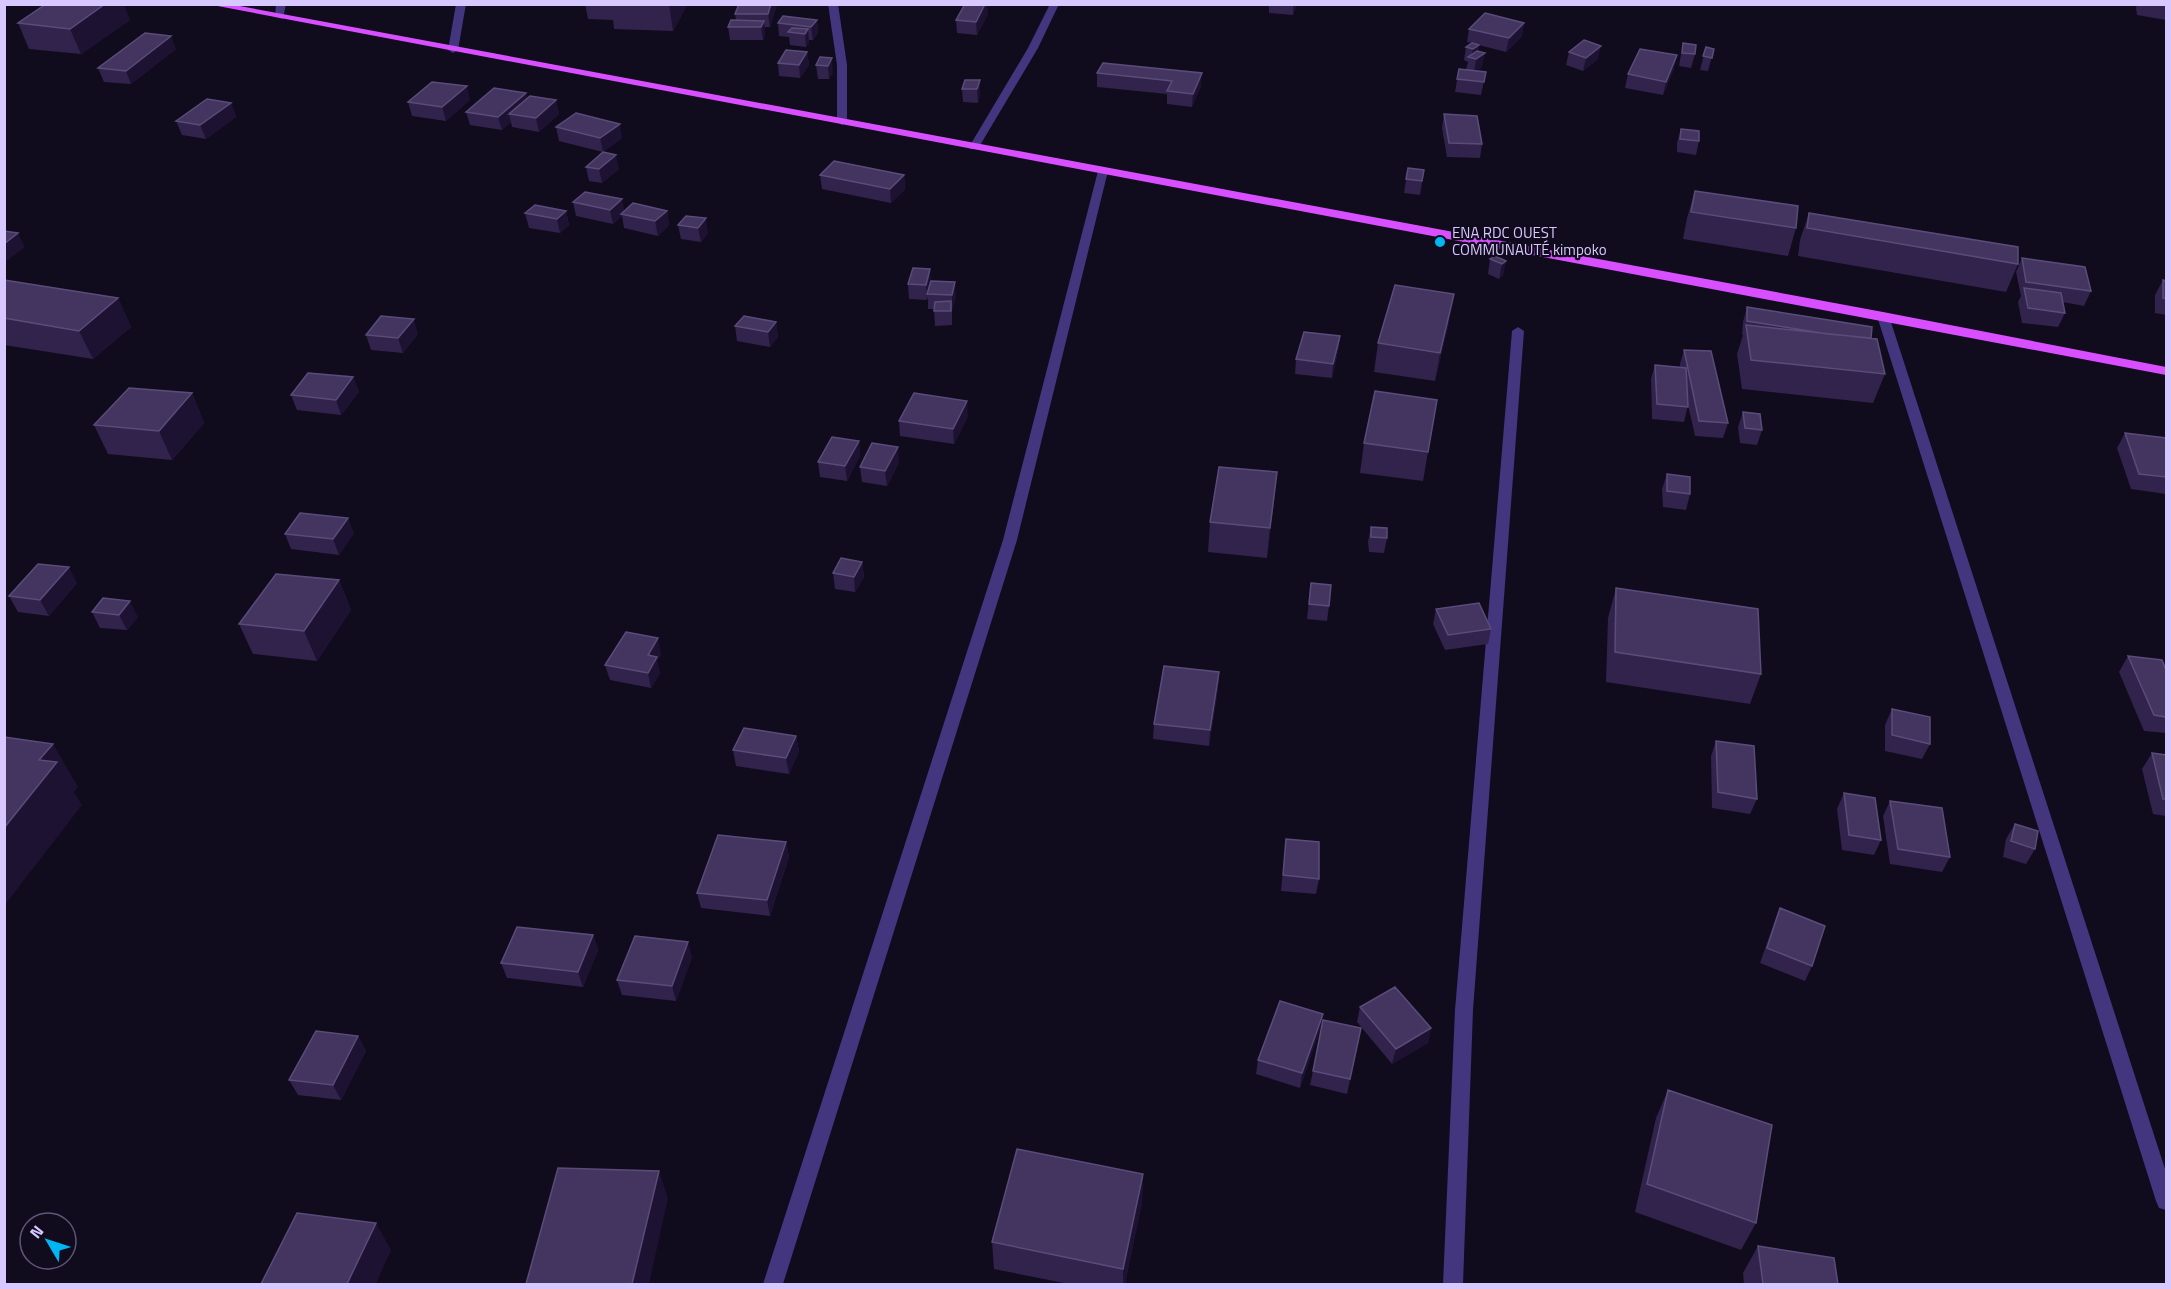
<svg xmlns="http://www.w3.org/2000/svg" width="2171" height="1289" font-family="'Titillium Web',sans-serif">
<style>
.lines{fill:none;stroke-linecap:round;stroke-linejoin:round}
.minor{fill:#43357e;fill-rule:evenodd}
.major{fill:#d74fff;fill-rule:evenodd}
.wall{fill:#31234c}
.shaded-wall{fill:#1d1232}
.building{fill:#433560;stroke:#5a4c79;stroke-width:1.5}
.poi-dot{fill:#00b7f3;stroke:#110b1e;stroke-width:2}
.labels{text-anchor:middle;stroke-width:4.5;stroke-linejoin:round;paint-order:stroke}
.far-poi-label{font-size:15px;fill:#d7c8ff;stroke:#110b1e;text-anchor:start}
</style>
<rect width="100%" height="100%" fill="#110b1e"/>
<g class="lines">
<path class="minor" d="M276,4H286L283,19L275,17Z
M456,4H466L458,50L453,53L448,50Z
M828,4H838L847,65V122L842,125L837,122V65Z
M1050,4H1059L1038,48L979,147L978,149H970L969,147L1028,48Z
M1103,168L1108,171L1017,540L783,1284H763L1003,540L1098,171Z
M1883,312L1889,316L2166,1172V1210L2159,1208L2156,1201L1877,316Z
M1518,327L1524,331L1473,1010L1463,1284H1443L1455,1010L1512,331Z"/>
<path class="major" d="M207,4H229L1883,312L2166,367V375Z"/>
</g>
<path class="wall" d="M585,4H687V5L673,31L614,29L613,20L588,19Z
M739,4H777L770,27H764L765,34L763,40H730L728,27L736,20L735,14Z
M1269,4H1297L1293,15L1269,13Z
M2137,4H2166V20L2137,15L2136,8Z
M988,14L977,35L957,33L956,20Z
M130,20L81,54L29,49L18,23Z
M817,20L818,33L813,40H809V42L806,47L790,45L789,37L779,36L778,23Z
M1524,23L1522,36L1506,52L1475,44L1479,45L1478,51L1482,67L1477,71L1486,72L1481,95L1455,92L1459,69H1466L1468,62L1464,60L1466,47L1472,43L1467,42L1469,29Z
M1683,43L1695,54L1691,68L1679,66Z
M1706,47L1714,49L1708,71L1700,70Z
M176,49L131,84L104,82L98,68Z
M807,52L809,65L800,78L779,76L778,63Z
M1569,52L1598,59L1583,71L1566,65Z
M820,57L833,72L829,79H818L816,65Z
M1103,63L1201,86L1192,107L1167,104V94L1097,87V73Z
M1674,69L1663,95L1625,88L1628,74Z
M980,80V94L978,103L963,102L962,89Z
M526,93L527,98L556,100L559,114L539,132L512,127L511,122L502,130L470,125L466,112Z
M470,100L446,121L412,116L408,102Z
M231,103L236,117L206,139L182,135L176,121Z
M1444,114L1482,144L1480,158L1447,157L1442,128Z
M556,127L622,138L603,152L559,141Z
M1681,129L1699,141L1696,155L1677,152V143Z
M586,167L619,169L602,183L589,181Z
M1408,168L1424,170L1420,195L1404,193Z
M820,175H904L905,189L891,203L822,189Z
M1695,191L1796,228L1788,256L1683,239L1687,218Z
M573,202L625,211H667L669,225L658,236L624,228L622,216L613,224L576,216Z
M566,211L569,225L560,233L529,228L525,213Z
M1809,213L2018,264L2006,292L1798,256L1800,240Z
M686,216L708,233L701,242L681,239L678,225Z
M2022,258L2091,291L2084,306L2063,302L2065,313L2058,327L2022,323L2018,302L2021,296L2016,272Z
M1490,259L1506,261L1503,275L1499,279L1488,274Z
M4,280L118,298L131,327L93,359L4,345Z
M2163,280L2166,281V315L2155,313V295Z
M931,281L956,296L952,310V325L935,326L934,309H928V297L927,300L909,299L908,284Z
M1747,307L1871,338L1885,374L1873,403L1742,389L1737,354L1743,335H1742L1743,322Z
M776,322L778,337L770,347L737,341L735,326Z
M1449,322L1435,381L1374,372L1378,343Z
M418,334L403,353L371,350L366,335Z
M1340,336L1338,351L1332,378L1295,374L1296,359Z
M1684,350L1728,423L1723,438L1695,436L1688,405L1684,422L1652,419L1651,379L1655,365L1680,367V364Z
M353,377L359,392L341,415L297,410L291,395Z
M192,393L204,423L172,460L108,454L94,425Z
M1437,400L1423,481L1360,473L1364,443Z
M1743,412L1762,430L1757,445L1740,443L1738,427Z
M968,416L954,444L900,436L899,421Z
M2125,433L2166,438V494L2131,489L2117,448Z
M859,441L860,456L847,481L820,477L818,462Z
M899,462L887,486L862,482L860,467Z
M1277,472L1267,558L1208,552L1210,522Z
M1667,474L1690,494L1686,510L1663,507L1662,489Z
M1371,527L1387,538L1384,553L1369,552L1368,542Z
M354,533L339,555L291,549L285,534Z
M862,562L864,577L855,592L835,589L833,573Z
M339,580L351,610L317,661L253,654L239,624Z
M77,583L49,616L18,612L9,596Z
M1311,583L1329,606L1327,621L1307,619Z
M1616,588L1761,674L1750,704L1606,682L1608,618Z
M1436,609L1491,629L1488,644L1445,650L1433,624Z
M92,612L138,617L127,630L100,628Z
M661,654L657,661L660,673L651,688L610,680L605,665Z
M2128,656L2166,670V733L2144,731L2119,672Z
M1219,672L1218,688L1209,746L1153,739L1154,724Z
M1892,709L1930,744L1922,759L1885,751V725Z
M796,736L799,751L789,774L736,766L733,750Z
M1716,741L1757,799L1750,814L1712,808L1711,756Z
M2152,753L2166,755V816L2153,814L2142,769Z
M1844,793L1881,840L1874,855L1842,850L1837,809Z
M1890,801L1950,857L1942,872L1890,864L1883,816Z
M2015,824L2035,849L2026,864L2003,857L2006,839Z
M1286,839L1319,879L1316,894L1281,891Z
M786,842L789,857L770,916L701,908L697,893Z
M1780,908L1812,966L1805,981L1760,963L1774,923Z
M593,935L598,950L583,987L507,978L501,963Z
M692,957L676,1001L622,995L617,980Z
M1360,1007L1431,1028L1428,1043L1392,1064L1357,1022Z
M1323,1014L1320,1029L1300,1088L1256,1074L1258,1060Z
M1361,1028L1347,1094L1310,1085L1313,1071Z
M358,1036L366,1051L341,1100L298,1095L289,1080Z
M1668,1090L1756,1223L1741,1250L1635,1212L1656,1118Z
M1143,1174L1142,1202L1125,1284H1069L994,1269L992,1242Z
M1758,1246L1838,1284H1744L1743,1273Z"/>
<path class="shaded-wall" d="M105,4H124L130,20L81,54L70,29Z
M669,4H687V5L673,31Z
M771,4H777V6L770,27L768,14Z
M985,4H987L988,14L977,35L976,22Z
M1293,4H1297L1293,15Z
M817,20L818,33L813,40L811,27Z
M764,21L765,34L763,40L761,27Z
M1524,23L1522,36L1506,52L1509,38Z
M808,29L809,42L806,47L805,34Z
M171,36L176,49L131,84L126,71Z
M1479,45L1477,59L1471,58L1473,49Z
M1601,46L1598,59L1583,71L1586,58Z
M807,52L809,65L800,78L799,65Z
M1485,53L1482,67L1474,73L1476,59Z
M1677,55L1674,69L1663,95L1666,82Z
M832,58L833,72L829,79L828,66Z
M1202,73L1201,86L1192,107L1193,94Z
M980,80V94L978,103L977,89Z
M467,86L470,100L446,121L442,107Z
M526,93L529,107L509,114L511,122L502,130L498,117Z
M556,100L559,114L539,132L536,118Z
M231,103L236,117L206,139L200,125Z
M620,124L622,138L603,152L600,138Z
M616,155L619,169L602,183L599,169Z
M904,175L905,189L891,203L890,189Z
M622,199L625,213L621,214L622,216L613,224L610,210Z
M566,211L569,225L560,233L557,219Z
M667,211L669,225L658,236L655,221Z
M706,218L708,233L701,242L698,228Z
M18,233L25,247L4,263V244Z
M1506,261L1503,275L1499,279L1502,264Z
M930,269L931,283L927,294V300L926,285Z
M955,282L956,296L952,310V295Z
M1454,294L1449,322L1435,381L1440,353Z
M118,298L131,327L93,359L79,331Z
M414,319L418,334L403,353L398,338Z
M776,322L778,337L770,347L768,332Z
M1340,336L1338,351L1332,378L1333,364Z
M353,377L359,392L341,415L336,400Z
M192,393L204,423L172,460L159,431Z
M967,401L968,416L954,444L953,429Z
M859,441L860,456L847,481L845,466Z
M898,447L899,462L887,486L885,471Z
M1277,472L1274,502L1267,558L1270,528Z
M348,518L354,533L339,555L333,539Z
M862,562L864,577L855,592L854,577Z
M69,567L77,583L49,616L40,600Z
M339,580L351,610L317,661L304,631Z
M130,601L138,617L127,630L119,615Z
M658,638L661,654L657,661L660,673L651,688L648,673V655Z
M1219,672L1218,688L1209,746L1210,730Z
M796,736L799,751L789,774L786,758Z
M53,744L78,787L74,792L82,805L4,906V828L39,760Z
M786,842L789,857L770,916L767,900Z
M593,935L598,950L583,987L578,972Z
M688,942L692,957L676,1001L672,986Z
M1323,1014L1320,1029L1300,1088L1302,1073Z
M1431,1028L1428,1043L1392,1064L1396,1049Z
M358,1036L366,1051L341,1100L333,1085Z
M659,1171L668,1198L649,1284H632Z
M1143,1174L1142,1202L1125,1284H1123V1269Z
M376,1223L391,1250L376,1284H347Z"/>
<path class="building" d="M46,4H105L70,29L18,23Z
M739,4H771L768,14H735Z
M965,4H985L976,22L956,20Z
M1485,13L1524,23L1509,38L1469,29Z
M783,16L817,20L811,27L778,23Z
M731,20L764,21L761,27H728Z
M792,28L808,29L805,34L788,32Z
M145,33L171,36L126,71L98,68Z
M1584,40L1601,46L1586,58L1569,52Z
M1472,43L1479,45L1473,49L1466,47Z
M1683,43L1696,45L1695,54L1682,53Z
M1706,47L1714,49L1712,58L1703,56Z
M1640,49L1677,55L1666,82L1628,74Z
M786,50L807,52L799,65L778,63Z
M1477,51L1485,53L1476,59L1468,57Z
M820,57L832,58L828,66L816,65Z
M1103,63L1202,73L1193,94L1167,91L1172,81L1097,73Z
M1459,69L1486,72L1484,82L1457,79Z
M965,80H980L977,89H962Z
M432,82L467,86L442,107L408,102Z
M494,88L526,93L498,117L466,112Z
M530,96L556,100L536,118L509,114Z
M207,99L231,103L200,125L176,121Z
M576,113L620,124L600,138L556,127Z
M1444,114L1477,116L1482,144L1449,143Z
M1681,129L1699,131V141L1680,139Z
M603,152L616,155L599,169L586,167Z
M834,161L904,175L890,189L820,175Z
M1408,168L1424,170L1422,181L1406,179Z
M1695,191L1798,206L1796,228L1691,212Z
M585,192L622,199L610,210L573,202Z
M633,203L667,211L655,221L621,214Z
M535,205L566,211L557,219L525,213Z
M1809,213L2018,247V264L1807,228Z
M686,216L706,218L698,228L678,225Z
M4,231L18,233L4,244Z
M1495,256L1506,261L1502,264L1490,259Z
M2022,258L2085,267L2091,291L2026,282Z
M913,268L930,269L926,285L908,284Z
M4,280L118,298L79,331L4,318Z
M2163,280L2166,281V299L2163,298Z
M931,281L955,282L952,295L927,294Z
M1395,285L1454,294L1440,353L1378,343Z
M2024,288L2061,293L2065,313L2028,308Z
M951,301V311H934L935,302Z
M1747,307L1872,327L1871,338L1828,334L1747,321Z
M381,316L414,319L398,338L366,335Z
M744,316L776,322L768,332L735,326Z
M1746,325L1877,339L1885,374L1751,360Z
M1304,332L1340,336L1333,364L1296,359Z
M1684,350L1711,351L1728,423L1699,421Z
M1655,365L1686,368L1688,407L1657,404Z
M308,373L353,377L336,400L291,395Z
M129,388L192,393L159,431L94,425Z
M1375,391L1437,400L1428,452L1364,443Z
M914,393L967,401L953,429L899,421Z
M1743,412L1760,414L1762,430L1745,428Z
M2125,433L2166,438V477L2139,474Z
M832,437L859,441L845,466L818,462Z
M872,443L898,447L885,471L860,467Z
M1219,467L1277,472L1270,528L1210,522Z
M1667,474L1690,477V494L1667,491Z
M300,513L348,518L333,539L285,534Z
M1371,527L1387,528V538L1371,537Z
M841,558L862,562L854,577L833,573Z
M38,564L69,567L40,600L9,596Z
M276,574L339,580L304,631L239,624Z
M1311,583L1331,585L1329,606L1309,604Z
M1616,588L1758,609L1761,674L1615,652Z
M103,598L130,601L119,615L92,612Z
M1479,603L1491,629L1448,635L1436,609Z
M626,632L658,638L648,655L657,657L648,673L605,665Z
M2128,656L2162,660L2166,670V717L2154,715Z
M1164,666L1219,672L1210,730L1154,724Z
M1892,709L1930,717V744L1892,735Z
M744,728L796,736L786,758L733,750Z
M4,737L53,744L39,760L57,762L4,828Z
M1716,741L1754,746L1757,799L1718,792Z
M2152,753L2166,755V799H2163Z
M1844,793L1875,798L1881,840L1849,835Z
M1890,801L1942,808L1950,857L1898,849Z
M2015,824L2038,831L2035,849L2011,841Z
M718,835L786,842L767,900L697,893Z
M1286,839L1319,842V879L1283,875Z
M1780,908L1825,926L1812,966L1767,948Z
M517,927L593,935L578,972L501,963Z
M635,936L688,942L672,986L617,980Z
M1395,987L1431,1028L1396,1049L1360,1007Z
M1280,1001L1323,1014L1302,1073L1258,1060Z
M1323,1020L1361,1028L1350,1079L1313,1071Z
M316,1031L358,1036L333,1085L289,1080Z
M1668,1090L1772,1125L1756,1223L1647,1184Z
M1017,1149L1143,1174L1123,1269L992,1242Z
M558,1168L659,1171L632,1284H526Z
M297,1213L376,1223L347,1284H261Z
M1758,1246L1834,1258L1838,1284H1763Z"/>
<circle class="poi-dot" cx="1440" cy="242" r="6"/>
<g class="labels">
<g class="far-poi-label">
<text x="1452" y="238">ENA RDC OUEST<tspan x="1452" dy="17">COMMUNAUTÉ kimpoko</tspan></text>
</g>
</g>
<rect width="2171" height="1289" fill="none" stroke="#d7c8ff" stroke-width="12"/>
<g transform="translate(48 1241) rotate(309)"><circle r="28" fill="#110b1e" stroke="#605778" stroke-width="1.5"/>
<path d="M0-4.5L10 22L0 15L-10 22Z" fill="#00b7f3"/>
<text y="-9" font-size="16" font-weight="bold" text-anchor="middle" fill="#d7c8ff">N</text>
</g>
</svg>
